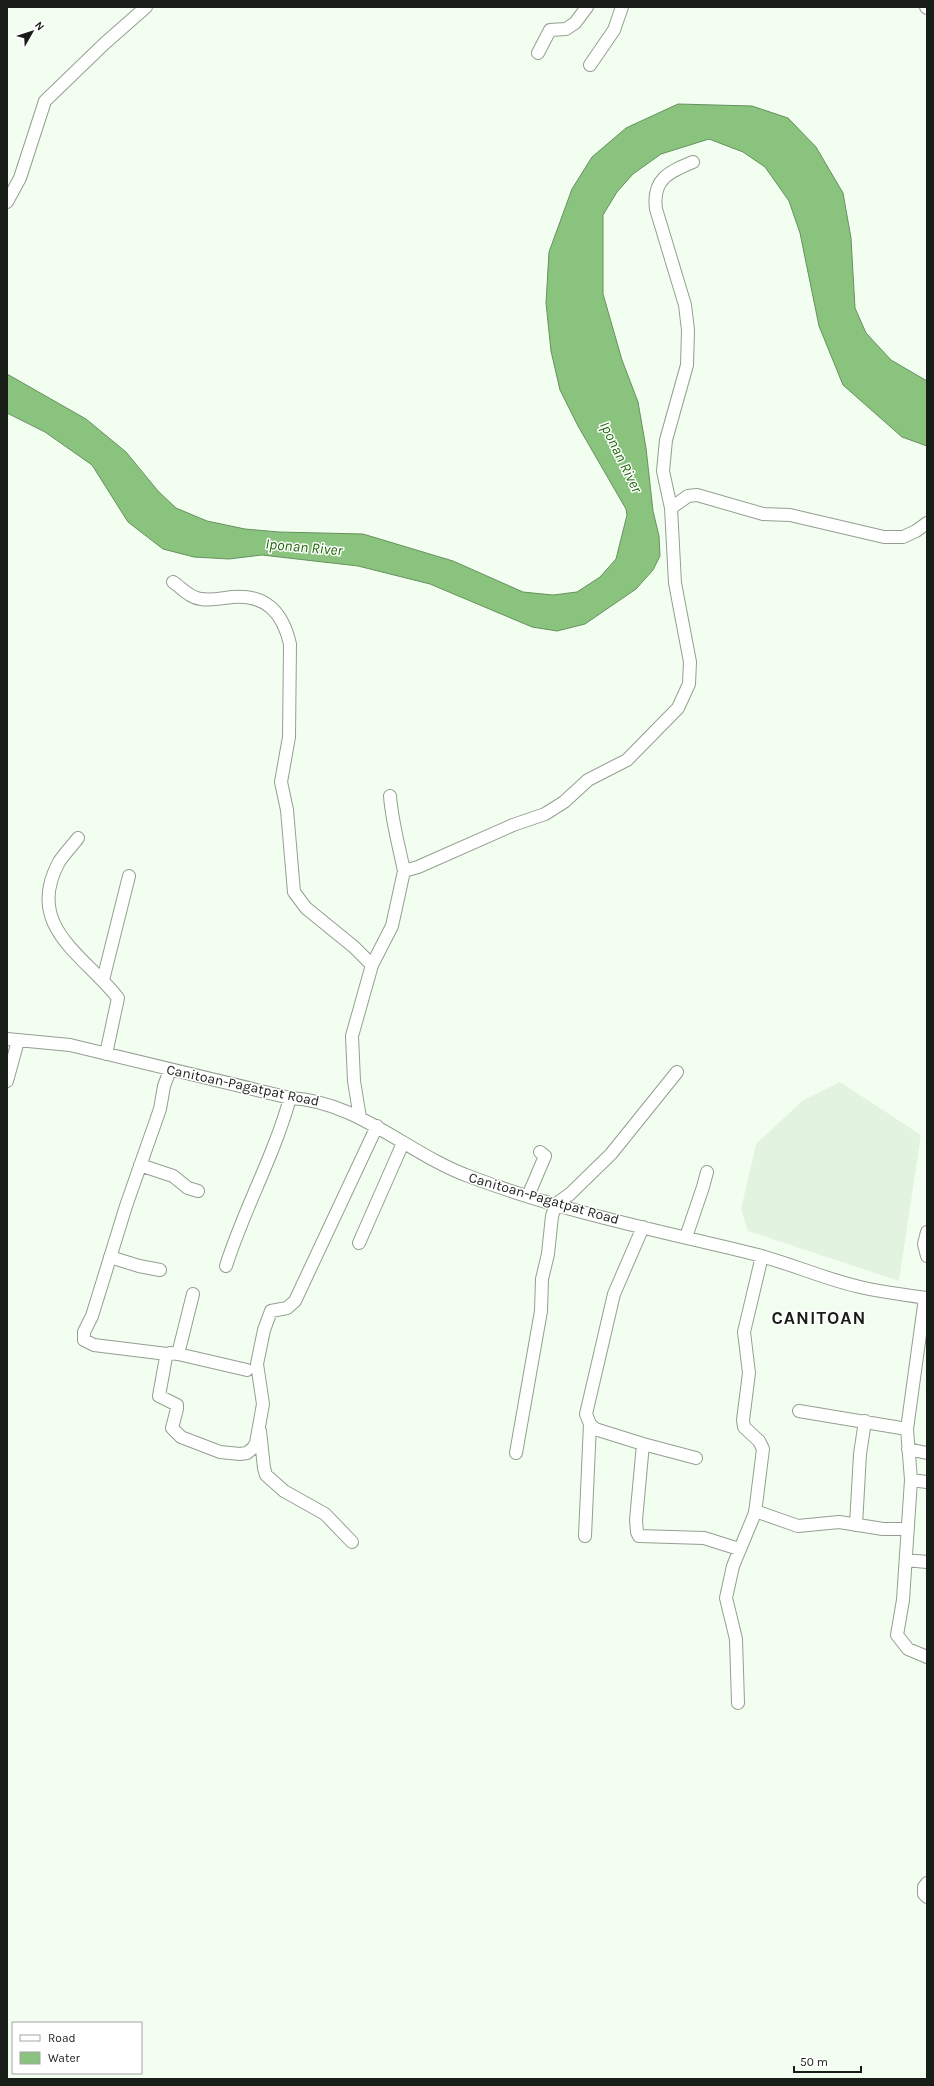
<svg xmlns="http://www.w3.org/2000/svg" width="934" height="2086" font-family="Karla,sans-serif">
<style>
.built{fill:#e2f4df}
.water{fill:#89c37e;stroke:#67915f}
.lines{fill:none;stroke-linecap:round;stroke-linejoin:round}
.minor-casing{stroke:#949f91;stroke-width:14}
.minor{stroke:#fff;stroke-width:12}
.labels{text-anchor:middle;stroke-width:3;stroke-linejoin:round;paint-order:stroke}
.street-label{font-size:14px;fill:#191d18;stroke:#fff}
.water-label{font-size:15px;font-style:italic;fill:#1d6807;stroke:#fff}
.district-label{font-size:18px;font-weight:bold;letter-spacing:1px;fill:#191d18;stroke:#fff}
</style>
<rect width="100%" height="100%" fill="#f2fff0"/>
<path class="built" d="M840,1082L921,1135L899,1281L748,1231L741,1209L756,1144L802,1101Z"/>
<path class="water" d="M678,104L752,106L788,118L816,147L843,193L851,238L855,308L866,333L891,360L927,381V446L902,437L843,385L819,326L800,233L789,201L765,167L743,152L709,139L661,154L633,174L617,192L603,215V294L622,360L638,402L646,448L653,511L659,536L660,556L653,570L636,589L585,624L557,631L532,627L430,584L358,566L262,555L229,559L194,557L163,549L128,522L92,465L45,432L7,413V374L86,419L126,452L158,491L176,508L207,521L245,529L279,532L363,534L453,561L523,592L553,595L577,592L600,577L616,559L627,515L626,509L578,426L560,390L551,351L546,303L549,252L572,189L592,157L626,128Z"/>
<g class="lines">
<defs>
<path id="minor" d="M926,7L927,8
M538,53L550,30L566,29L575,23L587,7
M590,65L614,30L622,7
M7,202L20,178L45,101L104,44L146,7
M671,508L688,496L697,495L763,514L790,515L884,537H903L916,531L927,523
M173,582C182,588 190,598 201,599C212,601 222,598 232,597C266,594 283,613 290,644L289,737L281,782L287,810L294,892L306,908L354,947L372,965
M390,796C392,822 399,846 404,871
M78,838C72,846 64,854 59,862C24,926 84,955 118,998L106,1054
M103,980L129,876
M7,1039L70,1045L290,1098C358,1101 409,1155 471,1177C561,1211 660,1231 754,1254C790,1263 824,1279 860,1287C882,1292 905,1295 927,1298
M7,1081L18,1041
M360,1118L354,1081L352,1036L372,965L392,926L404,871L418,867L513,825L545,814L564,802L588,780L627,760L678,708L689,684L690,662L675,583L671,508L663,471L666,440L687,365L688,330L685,305L656,209C652,179 669,172 693,162
M140,1165L173,1176L188,1188L198,1191
M528,1196L545,1156L540,1152
M643,1227L614,1294L586,1414L590,1424L595,1429L643,1444L636,1520L637,1532L639,1536L704,1538L739,1549
M927,1232L924,1244L927,1256
M686,1237L703,1187L707,1172
M359,1243L403,1143
M110,1257L139,1266L160,1270
M226,1266C244,1209 274,1156 290,1098
M193,1294L178,1354L170,1353L166,1357L159,1396L177,1405V1409L172,1428L181,1437L220,1452L240,1454L247,1453L253,1448L256,1443L263,1404L257,1364L264,1330L271,1311L287,1308L295,1301L377,1126
M925,1298L907,1429L911,1480L903,1600L897,1635L908,1649L927,1657
M167,1354L94,1345L84,1340V1332L92,1316L126,1206L160,1109L164,1086L170,1070
M178,1354L247,1370
M799,1411L907,1429
M260,1431L264,1468L266,1475L284,1491L325,1514L352,1542
M643,1444L696,1458
M908,1449L927,1453
M516,1453L541,1311L542,1279L548,1254L552,1216L556,1204L570,1194L611,1154L677,1072
M911,1480L927,1482
M755,1511L798,1526L839,1522L883,1529H908
M856,1525L860,1454L865,1421
M585,1536L590,1424
M906,1560L927,1562
M738,1703L736,1639L726,1598L733,1566L755,1513L763,1449L759,1441L744,1427L743,1420L749,1373L744,1332L762,1256
M927,1883L924,1887V1894L927,1897"/>
</defs>
<use href="#minor" class="minor-casing"/>
<use href="#minor" class="minor"/>
</g>
<g class="labels">
<g class="street-label">
<text transform="translate(243 1085) rotate(12)" y="5">Canitoan-Pagatpat Road</text>
<text transform="translate(544 1198) rotate(16)" y="5">Canitoan-Pagatpat Road</text>
</g>
<g class="water-label">
<text transform="translate(621 457) rotate(64)" y="5">Iponan River</text>
<text transform="translate(304 547) rotate(5)" y="5">Iponan River</text>
</g>
<g class="district-label">
<text x="819" y="1324">CANITOAN</text>
</g>
</g>
<rect width="934" height="2086" fill="none" stroke="#191d18" stroke-width="16"/>
<rect x="12" y="2022" width="130" height="52" fill="#ffffff" stroke="#a3a5a3"/>
<rect x="20" y="2035" width="20" height="6" fill="#ffffff" stroke="#a3a5a3"/>
<text x="48" y="2042" font-size="12" fill="#191d18">Road</text>
<rect x="20" y="2052" width="20" height="12" fill="#89c37e" stroke="#a3a5a3"/>
<text x="48" y="2062" font-size="12" fill="#191d18">Water</text>
<g transform="translate(32 32) rotate(51)" stroke="#ffffff" stroke-width="3" paint-order="stroke">
<path d="M0-3L7 15L0 10L-7 15Z" fill="#191d18"/>
<text y="-6" font-size="11" font-weight="bold" text-anchor="middle" fill="#191d18">N</text>
</g>
<path d="M794 2066v6h67v-6" fill="none" stroke="#191d18" stroke-width="2"/>
<text x="800" y="2066" font-size="12" fill="#191d18" stroke="#ffffff" stroke-width="3" paint-order="stroke">50 m</text>
</svg>
